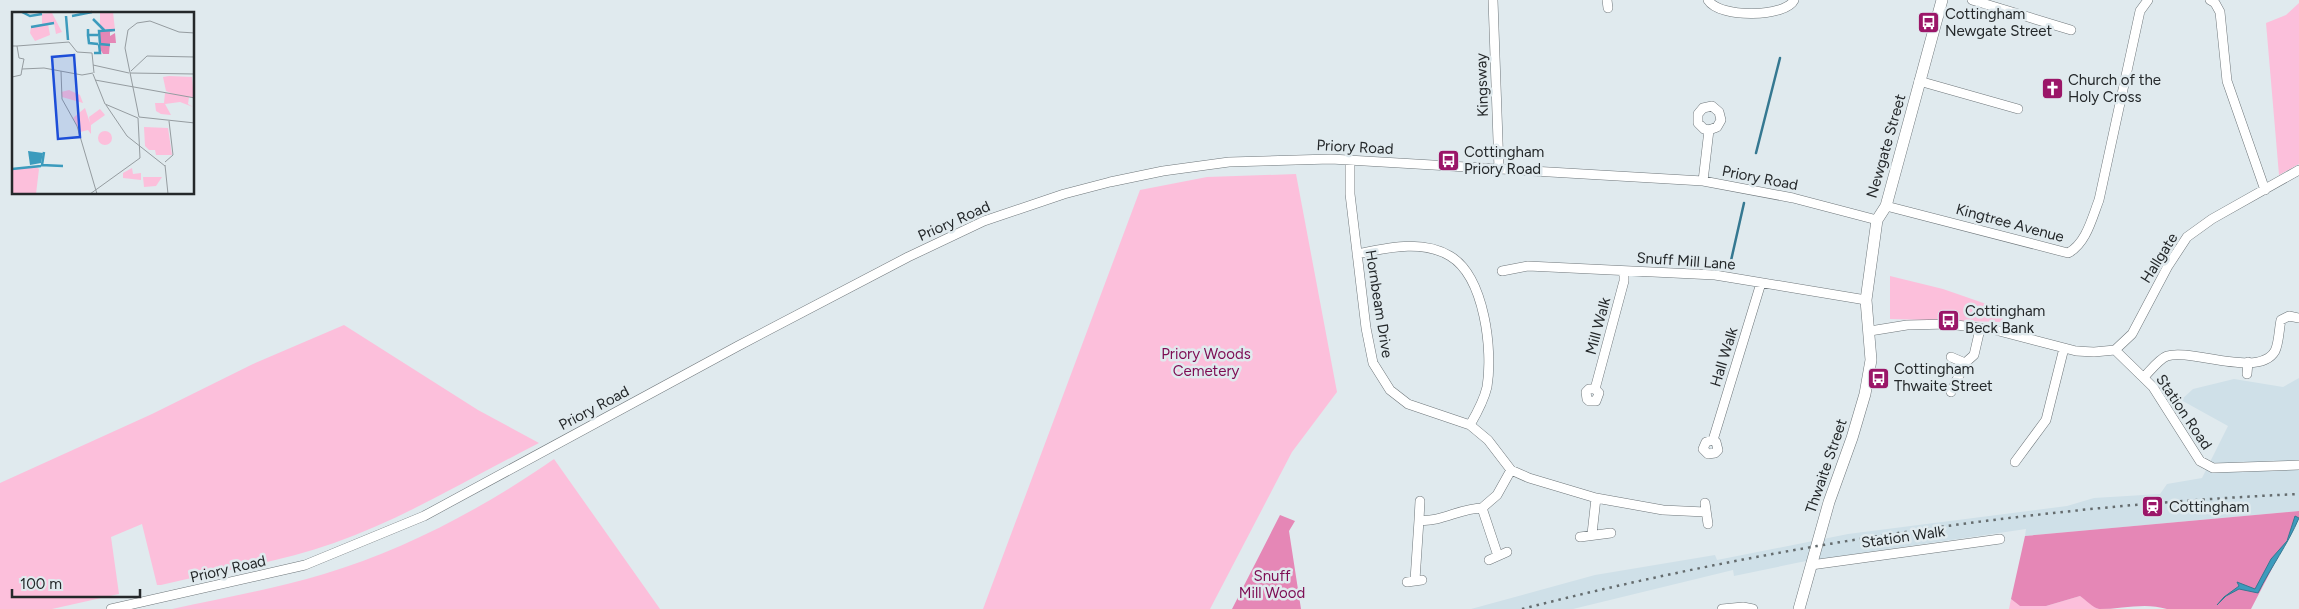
<svg xmlns="http://www.w3.org/2000/svg" width="2299" height="609" font-family="Figtree,sans-serif">
<style>
.built{fill:#cfe0e8}
.green{fill:#fcbfdb}
.forest{fill:#e587b6}
.water{fill:#3c9bbd;stroke:#357891}
.lines{fill:none;stroke-linecap:round;stroke-linejoin:round}
.stream{stroke:#357891;stroke-width:2.5}
.minor-casing{stroke:#6e767a;stroke-width:10}
.major-casing{stroke:#6e767a;stroke-width:12}
.minor{stroke:#fff;stroke-width:9}
.major{stroke:#fff;stroke-width:11}
.rail{stroke:#656c6e;stroke-width:2.5;stroke-dasharray:2.5 5;stroke-linecap:butt}
.labels{text-anchor:middle;stroke-width:5;stroke-linejoin:round;paint-order:stroke}
.poi-label{font-size:15px;fill:#24282a;stroke:#e0eaee;text-anchor:start}
.street-label{font-size:15px;fill:#24282a;stroke:#e0eaee}
.park-label{font-size:15px;fill:#7d0c53;stroke:#e0eaee}
.inset-river{fill:none;stroke:#3c9bbd;stroke-width:2.5}
.inset-road{fill:none;stroke:#959ca0;stroke-width:1}
.view{fill:#1d4ed8;fill-opacity:0.15;stroke:#1d4ed8;stroke-width:2.5}
.inset-edge{fill:none;stroke:#24282a;stroke-width:2.5}
</style>
<rect width="100%" height="100%" fill="#e0eaee"/>
<path class="built" d="M2299,378V511L2025,536L2026,529L1801,562L1734,576L1733,570L1573,609H1471L1595,575L1715,555L1717,560L1848,534L2067,506L2094,498L2160,494L2167,484L2202,478L2228,426L2181,400L2193,389L2234,379L2283,387Z"/>
<path class="green" d="M2299,3V164L2279,175L2266,23L2286,15Z
M1296,174L1337,392L1292,452L1210,609H983L1140,190L1207,177Z
M1890,276L1943,289L1992,306L2003,317L2002,322L1890,319Z
M344,325L478,410L539,443C472,477 405,518 334,543C278,563 219,571 161,585H157L142,524L111,537L119,594L52,609H0V483L152,414L253,364Z
M554,459L660,609H172C222,598 274,589 324,574C405,550 485,507 554,459Z
M2080,596L2098,609H2009L2011,599L2020,606H2046Z"/>
<path class="forest" d="M2299,511V517L2251,609H2167C2145,602 2122,609 2099,609C2093,608 2085,599 2080,596L2046,606H2020L2011,599L2025,536Z
M1280,515L1295,521L1289,531L1301,609H1232Z"/>
<path class="water" d="M2295,516L2299,518C2288,544 2271,567 2258,593L2239,589L2226,596L2217,605L2224,597L2239,586L2237,582L2255,589L2271,559L2287,541Z"/>
<g class="lines">
<path class="stream" d="M1756,153L1780,58
M1730,265L1744,203"/>
<defs>
<path id="minor" d="M1493,0L1499,169
M1607,0L1608,8
M1708,0C1720,19 1786,17 1794,0
M1972,0L2071,30
M2210,0L2215,3L2220,12L2227,81L2265,190
M1919,81L2018,109
M1350,160V194L1366,328L1373,363L1390,390L1408,404L1470,425L1488,440L1511,470L1529,478L1596,498L1663,510L1705,512
M1703,181L1709,130L1704,129L1698,123V114L1703,108L1712,106L1719,112L1721,120L1717,127L1709,130
M1886,206L2068,253C2086,244 2092,218 2099,200L2140,11L2148,0
M1357,254C1387,248 1422,239 1450,256C1485,277 1493,351 1487,387C1484,400 1477,413 1470,425
M1502,271L1528,266L1715,275L1866,300
M1870,331L1907,325L1949,324L1995,330L2076,351L2094,352L2115,350
M2115,350L2132,334L2168,266L2187,237L2212,219L2299,170
M2115,350L2153,387L2200,461L2213,468L2299,465
M1951,357L1965,363
M2247,374L2248,362
M2144,377C2150,371 2159,359 2167,356C2191,348 2259,379 2275,351C2279,343 2279,329 2281,320L2289,316L2299,318
M1595,389L1599,393L1596,401H1589L1587,399L1586,392L1589,389H1595L1624,281V271
M1951,392L1965,363L1974,355L1980,329
M1713,440L1716,442L1718,450L1715,453L1708,454L1703,449L1706,442L1713,440L1761,283
M2015,462L2046,420L2064,348
M1705,503L1708,524
M1482,508L1498,556
M1419,520L1420,501
M1592,534L1596,498
M1580,537L1611,533
M1489,560L1507,552
M1811,565L2000,539
M1415,580L1419,520C1440,523 1460,508 1482,508L1497,495L1511,470
M1407,582L1422,580
M111,609L305,565L424,516L738,346L908,257L984,221L1064,194L1110,182L1163,171L1229,162L1331,159L1703,181L1793,198L1877,220
M1722,609L1743,607L1753,609"/>
<path id="major" d="M1799,609L1829,502L1852,438L1865,394L1871,360L1866,300L1877,220L1886,206L1942,0"/>
</defs>
<use href="#minor" class="minor-casing"/>
<use href="#major" class="major-casing"/>
<use href="#minor" class="minor"/>
<use href="#major" class="major"/>
<path class="rail" d="M1522,609C1776,544 2037,506 2299,494"/>
</g>
<defs>
<symbol id="bus-square" viewBox="-11 -11 22 22"><rect x="-9" y="-9" width="18" height="18" rx="4" fill="#9b1668" stroke="#e0eaee"/><path d="M-5-6H5V4H4V6H2V4H-2V6H-4V4H-5ZM-3.5-4V0h7V-4ZM-3.5 1.2v1.5H-2V1.2ZM2 1.2v1.5H3.5V1.2Z" fill="#fff"/></symbol>
<symbol id="church-square" viewBox="-11 -11 22 22"><rect x="-9" y="-9" width="18" height="18" rx="4" fill="#9b1668" stroke="#e0eaee"/><path d="M-1.2-6h2.4v3.5h3.3v2.4h-3.3V6h-2.4V-.1h-3.3v-2.4h3.3Z" fill="#fff"/></symbol>
<symbol id="station-square" viewBox="-11 -11 22 22"><rect x="-9" y="-9" width="18" height="18" rx="4" fill="#9b1668" stroke="#e0eaee"/><path d="M-3-6H3Q5-6 5-4V2Q5 4 3 4L4.5 6H3L1.5 4h-3L-3 6H-4.5L-3 4Q-5 4-5 2V-4Q-5-6-3-6ZM-3.5-4v3h7v-3ZM-3.5 1v1.5H-2V1ZM2 1v1.5H3.5V1Z" fill="#fff"/></symbol>
</defs>
<g fill-rule="evenodd">
<use href="#bus-square" x="1916" y="10" width="25" height="25"/>
<use href="#church-square" x="2040" y="76" width="25" height="25"/>
<use href="#bus-square" x="1436" y="148" width="25" height="25"/>
<use href="#bus-square" x="1936" y="308" width="25" height="25"/>
<use href="#bus-square" x="1866" y="366" width="25" height="25"/>
<use href="#station-square" x="2140" y="494" width="25" height="25"/>
</g>
<g class="labels">
<g class="poi-label">
<text x="1945" y="19">Cottingham<tspan x="1945" dy="17">Newgate Street</tspan></text>
<text x="2068" y="85">Church of the<tspan x="2068" dy="17">Holy Cross</tspan></text>
<text x="1464" y="157">Cottingham<tspan x="1464" dy="17">Priory Road</tspan></text>
<text x="1965" y="316">Cottingham<tspan x="1965" dy="17">Beck Bank</tspan></text>
<text x="1894" y="374">Cottingham<tspan x="1894" dy="17">Thwaite Street</tspan></text>
<text x="2169" y="512">Cottingham</text>
</g>
<g class="street-label">
<text transform="translate(1482 85) rotate(-92)" y="5">Kingsway</text>
<text transform="translate(1886 146) rotate(-74)" y="5">Newgate Street</text>
<text transform="translate(1355 147) rotate(3)" y="5">Priory Road</text>
<text transform="translate(1760 178) rotate(11)" y="5">Priory Road</text>
<text transform="translate(954 221) rotate(-24)" y="5">Priory Road</text>
<text transform="translate(2010 223) rotate(15)" y="5">Kingtree Avenue</text>
<text transform="translate(2159 258) rotate(-58)" y="5">Hallgate</text>
<text transform="translate(1686 261) rotate(4)" y="5">Snuff Mill Lane</text>
<text transform="translate(1379 304) rotate(81)" y="5">Hornbeam Drive</text>
<text transform="translate(1598 326) rotate(-75)" y="5">Mill Walk</text>
<text transform="translate(1724 357) rotate(-73)" y="5">Hall Walk</text>
<text transform="translate(594 408) rotate(-28)" y="5">Priory Road</text>
<text transform="translate(2184 412) rotate(56)" y="5">Station Road</text>
<text transform="translate(1826 466) rotate(-71)" y="5">Thwaite Street</text>
<text transform="translate(1903 537) rotate(-8)" y="5">Station Walk</text>
<text transform="translate(228 569) rotate(-13)" y="5">Priory Road</text>
</g>
<g class="park-label">
<text x="1206" y="359">Priory Woods<tspan x="1206" dy="17">Cemetery</tspan></text>
<text x="1272" y="581">Snuff<tspan x="1272" dy="17">Mill Wood</tspan></text>
</g>
</g>
<g transform="translate(12 12)">
<rect width="182" height="182" fill="#e0eaee"/>
<path d="M88,0H101L103,18L88,17ZM40,1L50,20L44,22L42,11L36,12L38,23L23,29L18,21L19,15L30,13V2ZM157,64L180,65L182,86L177,85L176,92L181,95L168,90L153,92L159,103L149,102L144,99L143,91H152L153,81L161,82L154,79L151,65ZM57,78L68,83L71,91L50,85L49,80ZM73,96L78,111L77,105L88,97L93,103L79,113V122L76,118L68,120L61,106ZM132,115L156,116L160,143H144L143,138H137L133,134ZM86 126a7 7 0 1 1 14 0a7 7 0 1 1-14 0ZM23,154L27,157L24,182H0V158ZM120,156L121,162L129,161V168L111,166V161ZM131,165H150L144,174L132,175Z" fill="#fcbfdb"/>
<path d="M87,19H102L98,20V24L103,21L104,31H98L97,42H91L88,37Z" fill="#e587b6"/>
<path d="M16,139L31,141L29,151L18,153Z" fill="#3c9bbd"/>
<path class="inset-river" d="M10,0L18,4L30,2M54,4L56,28M60,4L80,0M81,7L92,18M19,15L42,11M76,17V23H86M76,23L77,31L86,32M98,33L88,32L87,19L103,18M82,41H88L87,32M32,140L30,153L51,154M0,157L29,154"/>
<path class="inset-road" d="M0,34H5L7,46L12,47L10,57L32,56L70,63L81,61M5,34L57,30L65,40L80,41L82,61M81,53L117,61M49,59L50,87L65,114L85,182M119,59L135,44L183,45M118,61L183,62M81,62L93,92L126,106M0,65L9,63L10,57M83,68L183,86M94,93L115,124L153,154M127,105L113,36L116,18L125,11L138,9L167,20L183,21M127,105L183,111M153,150L161,143L157,109M153,153L156,182M78,182L128,146L126,106"/>
<path class="view" d="M62,43L68,125L46,127L40,45Z"/>
<rect width="182" height="182" class="inset-edge"/>
</g>
<path d="M12 589v8h128v-8" fill="none" stroke="#24282a" stroke-width="2.5"/>
<text x="20" y="589" font-size="15" fill="#24282a" stroke="#e0eaee" stroke-width="4" paint-order="stroke">100 m</text>
</svg>
